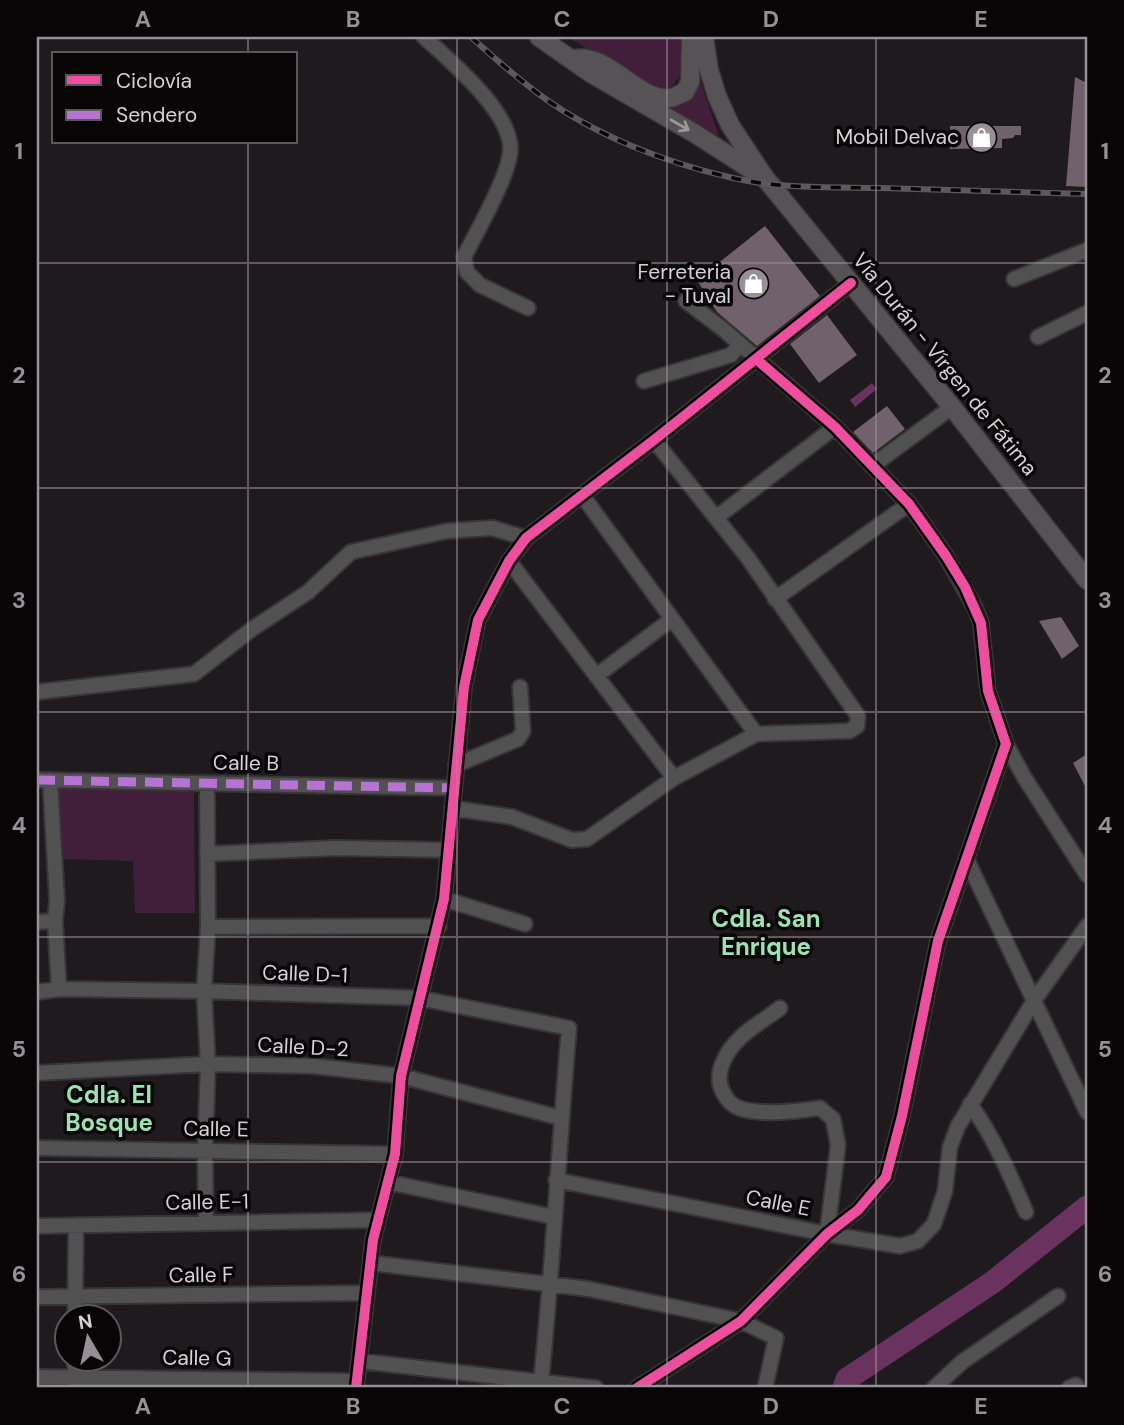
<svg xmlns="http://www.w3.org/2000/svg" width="1124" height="1425" font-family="'DM Sans',sans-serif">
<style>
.green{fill:#411e3a}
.water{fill:#6a325f}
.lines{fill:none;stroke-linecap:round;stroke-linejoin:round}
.river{stroke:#6a325f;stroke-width:23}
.building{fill:#70616d}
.minor-casing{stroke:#383437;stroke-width:18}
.major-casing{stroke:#383437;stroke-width:21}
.minor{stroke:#525152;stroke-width:14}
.major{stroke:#565255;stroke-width:18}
.rail-casing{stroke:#5c595b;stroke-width:6}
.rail{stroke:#080507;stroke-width:3.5;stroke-dasharray:10;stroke-linecap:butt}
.quiet{stroke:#b673d3;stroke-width:9;stroke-dasharray:18 9;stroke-linecap:butt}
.cycleway-casing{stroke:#080507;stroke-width:15}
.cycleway{stroke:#ef4d9e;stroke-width:10}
.oneway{stroke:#9d989b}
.grid{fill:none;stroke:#979195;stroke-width:2;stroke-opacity:0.55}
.labels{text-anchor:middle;stroke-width:7;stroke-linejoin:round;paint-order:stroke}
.poi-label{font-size:21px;fill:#d7d1d5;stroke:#080507;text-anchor:end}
.street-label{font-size:21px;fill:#d7d1d5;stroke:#080507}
.quarter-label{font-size:24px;font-weight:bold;fill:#99e4b3;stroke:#080507}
.neatline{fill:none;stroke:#979195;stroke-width:2.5}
.grid-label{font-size:23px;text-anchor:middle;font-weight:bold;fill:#979195}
</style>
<rect width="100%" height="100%" fill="#1f1a1e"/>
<path class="green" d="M567,37H683C680,58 688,90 657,89Z
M697,71L718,133L717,138L711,139L659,102Z
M58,784L194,786L195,913H135L133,861L60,859Z"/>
<path class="water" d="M872,383L877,389L855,407L850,400Z"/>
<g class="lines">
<path class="river" d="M844,1388L847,1379L993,1282L1087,1207"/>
</g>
<path class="building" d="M1075,77L1087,83V187L1066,186Z
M950,126H1021V135H1015L1013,138L1002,139V148L950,149Z
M765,226L820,296L757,346L717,312L697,280Z
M827,315L857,355L819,383L790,344Z
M887,406L905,429L873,453L853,432Z
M1061,617L1079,646L1062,659L1039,621Z
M1087,754V790L1073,763Z"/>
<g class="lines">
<defs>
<path id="minor" d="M424,37C450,61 516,115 510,154C506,181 477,231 464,257L467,272L480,285L528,308
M1014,279L1087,250
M1038,337L1087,313
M644,381L731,355L740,344
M872,466L952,407
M582,495L756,734
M717,517L835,427
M509,561L674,778
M775,599L909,504
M596,676L672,619
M37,692L194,674L252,629L308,592L351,552L447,531L492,528L526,538
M1006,744L1024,777L1087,875
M456,765L518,739L523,731L520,687
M37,780L454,788
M50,780L57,900L55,921L59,989
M452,808L512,817L572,840L587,839L674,778L756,734L849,731L857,726L858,716L748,558L654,440
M207,854L335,848L448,850
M967,860L1087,1112
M444,899L525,924
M37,922L55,921
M208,927L439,926
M37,992L59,989L204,991L419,998L569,1028C559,1146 553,1264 541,1382
M780,1008C768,1018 752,1026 741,1037C726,1051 712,1075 724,1094C727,1100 733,1106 739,1108C762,1116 797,1111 820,1108L833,1119L838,1145L827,1234
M37,1073L208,1064L313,1066L401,1076L561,1118
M970,1104C994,1137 1010,1175 1026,1212
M37,1148L395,1154
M556,1180L827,1234L900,1246L918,1241L934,1224L945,1191L950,1147L958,1126L1035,999L1087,926
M388,1182L554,1217
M206,1223L205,1150L208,1064L204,991L208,927L207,784
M37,1226L378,1220
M371,1263L589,1289L741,1321L776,1338L765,1388
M37,1297L366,1293
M75,1316L76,1227
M359,1361L596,1388
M37,1377L357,1381
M75,1388V1358
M356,1388L373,1240L395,1154L401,1076L444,899L464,687L478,620L509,561L526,538L654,440L851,283
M637,1388L741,1321L827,1234L858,1210L886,1177L902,1116L938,941L1006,744L988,691L981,623L975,608L946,556L909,504L835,427L724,330L686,301
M934,1388L962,1362L1058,1296
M1069,1388L1076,1385"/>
<path id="major" d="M539,37L592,74L694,133L758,174
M704,37L709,70L717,96L730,125L765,178L952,407L1087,580
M575,59C609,53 637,101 669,98C674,98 680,94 685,92L690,82L691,37"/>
</defs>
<use href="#minor" class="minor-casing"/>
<use href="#major" class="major-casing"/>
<use href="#minor" class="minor"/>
<use href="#major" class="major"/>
<defs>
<path id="rail" d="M471,37C493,57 516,77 540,95C596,136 666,163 733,178C781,189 832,187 881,188C950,190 1018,192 1087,194"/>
</defs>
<use href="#rail" class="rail-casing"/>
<use href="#rail" class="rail"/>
<path class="quiet" d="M37,780L454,788"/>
<defs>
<path id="cycleway" d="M356,1388L373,1240L395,1154L401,1076L444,899L464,687L478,620L509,561L526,538L654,440L851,283
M637,1388L741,1321L827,1234L858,1210L886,1177L902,1116L938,941L1006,744L988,691L981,623L965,587L946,556L909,504L835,427L756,359"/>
</defs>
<use href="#cycleway" class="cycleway-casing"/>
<use href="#cycleway" class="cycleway"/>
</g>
<defs><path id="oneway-shaft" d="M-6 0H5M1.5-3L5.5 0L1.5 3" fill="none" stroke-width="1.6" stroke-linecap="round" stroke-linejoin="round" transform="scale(1.75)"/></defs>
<use class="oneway" href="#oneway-shaft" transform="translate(680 125) rotate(30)"/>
<path class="grid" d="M248,37V54M457,37V1388M667,37V1388M876,37V1388M248,142V1388M37,263H1087M37,488H1087M37,712H1087M37,937H1087M37,1162H1087"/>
<defs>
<symbol id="shop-disc" viewBox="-11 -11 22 22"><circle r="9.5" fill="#979195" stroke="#080507"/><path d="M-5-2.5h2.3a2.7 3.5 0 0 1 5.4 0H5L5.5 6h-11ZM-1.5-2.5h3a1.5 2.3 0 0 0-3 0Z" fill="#fff"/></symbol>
</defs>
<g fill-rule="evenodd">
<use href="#shop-disc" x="964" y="120" width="35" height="35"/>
<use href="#shop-disc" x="736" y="266" width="35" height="35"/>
</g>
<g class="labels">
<g class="poi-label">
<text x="959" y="144">Mobil Delvac</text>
<text x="731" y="279">Ferreteria<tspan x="731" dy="24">- Tuval</tspan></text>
</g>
<g class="street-label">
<text transform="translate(945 364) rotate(51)" y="7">Vía Durán - Vírgen de Fátima</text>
<text transform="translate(246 763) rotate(1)" y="7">Calle B</text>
<text transform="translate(305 974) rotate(2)" y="7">Calle D-1</text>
<text transform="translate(303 1047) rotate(3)" y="7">Calle D-2</text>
<text transform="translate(216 1129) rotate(1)" y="7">Calle E</text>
<text transform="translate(207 1202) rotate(-1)" y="7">Calle E-1</text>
<text transform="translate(778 1203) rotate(11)" y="7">Calle E</text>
<text transform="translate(201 1275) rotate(-1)" y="7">Calle F</text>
<text transform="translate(197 1358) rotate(1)" y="7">Calle G</text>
</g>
<g class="quarter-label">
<text x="766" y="927">Cdla. San<tspan x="766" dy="28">Enrique</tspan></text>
<text x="109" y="1103">Cdla. El<tspan x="109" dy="28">Bosque</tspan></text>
</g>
</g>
<rect width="1124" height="1425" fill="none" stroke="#080507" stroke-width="77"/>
<rect x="52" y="52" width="245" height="91" fill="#080507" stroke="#5b5759" stroke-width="2"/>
<rect x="66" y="75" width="35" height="10" fill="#ef4d9e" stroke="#5b5759" stroke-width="2"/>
<text x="116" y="88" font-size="21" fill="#d7d1d5">Ciclovía</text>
<rect x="66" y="110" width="35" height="10" fill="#b673d3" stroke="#5b5759" stroke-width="2"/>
<text x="116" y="122" font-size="21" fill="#d7d1d5">Sendero</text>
<g transform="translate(88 1338) rotate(351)"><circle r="33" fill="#080507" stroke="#5b5759" stroke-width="2"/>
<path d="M0-5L12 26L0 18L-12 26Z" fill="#979195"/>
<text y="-10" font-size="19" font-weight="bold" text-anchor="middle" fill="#d7d1d5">N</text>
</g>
<rect x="38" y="38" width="1048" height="1348" class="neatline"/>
<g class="grid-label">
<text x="143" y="27">A</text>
<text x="353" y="27">B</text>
<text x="562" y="27">C</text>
<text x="771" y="27">D</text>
<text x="981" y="27">E</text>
<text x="19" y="159">1</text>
<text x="1105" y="159">1</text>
<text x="19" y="383">2</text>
<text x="1105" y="383">2</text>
<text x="19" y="608">3</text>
<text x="1105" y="608">3</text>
<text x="19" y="833">4</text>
<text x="1105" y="833">4</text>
<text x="19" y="1057">5</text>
<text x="1105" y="1057">5</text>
<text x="19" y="1282">6</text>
<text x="1105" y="1282">6</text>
<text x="143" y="1414">A</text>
<text x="353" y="1414">B</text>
<text x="562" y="1414">C</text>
<text x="771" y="1414">D</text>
<text x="981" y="1414">E</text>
</g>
</svg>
